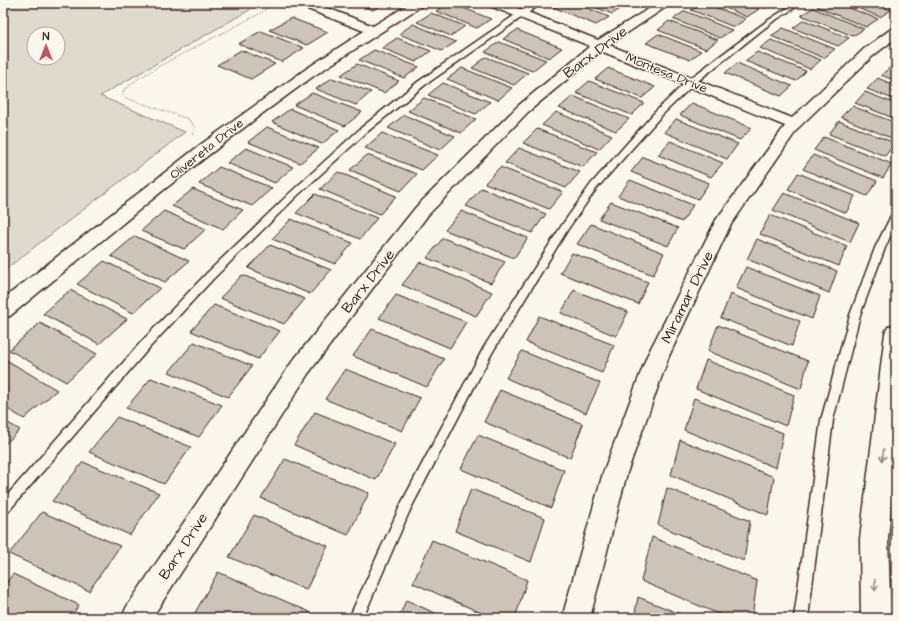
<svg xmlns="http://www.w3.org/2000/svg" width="899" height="621" font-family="'Architects Daughter',sans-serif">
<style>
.green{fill:#dfd9ce;stroke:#8d8276;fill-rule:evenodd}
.building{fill:#ccc4b9;stroke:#3b2a1e}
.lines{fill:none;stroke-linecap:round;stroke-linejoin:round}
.service-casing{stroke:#3b2a1e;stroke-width:3}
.minor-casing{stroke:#3b2a1e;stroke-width:3}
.tertiary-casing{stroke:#3b2a1e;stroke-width:3}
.path{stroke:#3b2a1e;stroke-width:1.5;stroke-dasharray:0.5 2;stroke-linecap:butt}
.service{fill:#fbf7ec;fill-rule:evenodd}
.minor{fill:#fbf7ec;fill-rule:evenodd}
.tertiary{fill:#fbf7ec;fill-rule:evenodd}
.oneway{stroke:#9b9085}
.labels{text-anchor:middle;stroke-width:3;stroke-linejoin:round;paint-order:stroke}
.far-street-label{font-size:13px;fill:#3b2a1e;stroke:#fbf7ec}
.street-label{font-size:15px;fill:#3b2a1e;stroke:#fbf7ec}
</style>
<rect width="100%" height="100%" fill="#fbf7ec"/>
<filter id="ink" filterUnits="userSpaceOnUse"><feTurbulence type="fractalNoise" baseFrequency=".025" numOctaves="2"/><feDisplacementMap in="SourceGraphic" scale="8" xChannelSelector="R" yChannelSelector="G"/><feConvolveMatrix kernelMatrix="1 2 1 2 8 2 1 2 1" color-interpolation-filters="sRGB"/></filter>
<g filter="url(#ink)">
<path class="green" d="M5,3H254L258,5L100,96L185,132L3,271V5ZM34,34H58V58H34Z"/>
<path class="building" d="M355,3H386L373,10Z
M450,3H451L491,19L477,28L436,11Z
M560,3H575L609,17L596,25L553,7Z
M585,3H617L625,6L612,14Z
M704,3L746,19L734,27L691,10Z
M714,3H743L759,9L747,17Z
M752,3H773L765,8Z
M823,3H837L878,19L866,27L817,7Z
M845,3H873L891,10L880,17Z
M879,3H896V4L890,7Z
M813,8L864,29L853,36L801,15Z
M685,11L732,30L720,38L673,19Z
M431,13L465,26L451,36L417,22Z
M291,18L328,32L307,45L269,30Z
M804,20L849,38L838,46L793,28Z
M669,21L718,40L706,49L658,30Z
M413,24L456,42L442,51L399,34Z
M783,28L835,49L824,58L771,36Z
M517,30L562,48L549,58L503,39Z
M261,31L304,48L282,62L238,44Z
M658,34L701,51L690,60L646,43Z
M397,38L431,51L416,62L382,48Z
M771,40L821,60L810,69L760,48Z
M499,42L546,60L532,71L485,52Z
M241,50L275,64L251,79L217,65Z
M374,50L419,67L404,78L359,60Z
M757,52L806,71L796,81L745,61Z
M486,57L528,73L514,85L472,68Z
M737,63L792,86L781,96L725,73Z
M357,64L399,81L384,93L341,75Z
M892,66L896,68V81L881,75Z
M462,68L512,88L498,100L447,79Z
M608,68L655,87L642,98L595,79Z
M332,78L371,92L356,105L316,89Z
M878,78L896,86V100L867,89Z
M589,81L644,103L632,115L576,93Z
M443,83L490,102L476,114L428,95Z
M865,92L896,104V119L855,103Z
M312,93L362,112L345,126L294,105Z
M573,96L629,119L616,131L559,108Z
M424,98L476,119L461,133L408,111Z
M692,103L752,128L740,140L680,115Z
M852,106L896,123V140L841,117Z
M290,109L339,130L322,144L272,122Z
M556,112L612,135L599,149L542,125Z
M404,115L455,136L440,150L388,128Z
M676,119L738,144L727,159L664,132Z
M839,121L895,143L885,156L829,134Z
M267,127L319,148L300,163L248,142Z
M537,129L597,152L583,167L523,143Z
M382,133L438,155L422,170L365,148Z
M824,137L892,164L883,178L814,150Z
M670,141L723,163L711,177L658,155Z
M246,148L293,167L275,183L227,163Z
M519,148L580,172L566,188L505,163Z
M367,155L417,174L401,191L350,170Z
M813,155L877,181L867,196L803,169Z
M643,157L709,183L698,199L631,172Z
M219,167L272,188L252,206L199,184Z
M500,167L563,192L549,209L485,183Z
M338,172L396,196L380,214L320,189Z
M798,173L855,196L846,213L788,189Z
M630,180L693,205L682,222L618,196Z
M481,188L546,214L532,233L466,206Z
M193,189L243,210L223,229L172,206Z
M784,193L859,223L850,242L773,210Z
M315,194L377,218L360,239L296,213Z
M611,202L678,228L668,246L599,219Z
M164,211L206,229L184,249L141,231Z
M461,211L528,238L514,258L445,230Z
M770,215L847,246L839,266L760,234Z
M291,219L353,243L335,264L272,239Z
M591,224L664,253L653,275L577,244Z
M135,236L189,261L165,282L111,256Z
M443,238L505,262L491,283L427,258Z
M757,239L837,271L829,293L747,259Z
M270,245L331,270L310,294L248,268Z
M572,253L648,282L638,304L560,273Z
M104,261L160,288L133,313L77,284Z
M420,262L492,292L476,316L402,285Z
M746,267L820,296L812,319L736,288Z
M242,275L305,299L284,324L220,298Z
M70,290L127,319L99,344L43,314Z
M574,290L628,312L616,336L561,313Z
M730,294L800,321L792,346L721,318Z
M396,295L466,322L450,348L379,318Z
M214,305L280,331L258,359L191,331Z
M539,316L614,345L602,373L526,342Z
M40,323L97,354L66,382L9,350Z
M718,325L808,361L801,389L708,351Z
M372,329L444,359L427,387L353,356Z
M194,342L252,366L228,397L169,372Z
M522,351L600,383L586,413L506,378Z
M3,358L57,390L24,419L3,406Z
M706,360L794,395L786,426L696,389Z
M345,369L420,398L402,431L325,399Z
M151,378L222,405L199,437L126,408Z
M500,390L583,424L570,458L484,422Z
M694,398L783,433L776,468L684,430Z
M315,412L395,444L376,480L294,445Z
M117,417L191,447L164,484L89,452Z
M3,420L20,430L3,446Z
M478,435L564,470L551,508L461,469Z
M680,440L774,477L768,515L671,475Z
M285,459L369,493L348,535L261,498Z
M83,462L159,493L130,535L52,501Z
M667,488L750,521L744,561L658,525Z
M471,489L545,518L531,562L455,531Z
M42,512L120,546L89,591L9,554Z
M254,515L328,546L306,590L229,557Z
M652,537L757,581L752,618H728L641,581Z
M432,540L527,580L515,618H493L413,583Z
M218,572L310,612L307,618H192Z
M13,574L79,605L70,618H3V587Z
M638,597L690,618H634Z
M406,600L446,618H399Z"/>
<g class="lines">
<defs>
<path id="service" d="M535,3H542L425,85L367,132L297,196L213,279L150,347L7,513L3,515V500L142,341L207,273L291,192L361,128L419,81L518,13Z
M795,3H802L771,23L694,84L661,116L597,188L568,229L492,353L410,510L363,618H349L402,502L484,347L562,225L591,184L655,112L688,80L767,21Z
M896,211V223L885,248L860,315L833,420L808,618H794L821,420L850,315L875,248L892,214Z"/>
<path id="minor" d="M298,3H315L373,26L411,3H426L315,75L263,113L161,192L10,316L3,318V299L200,145L306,69L364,31L300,6Z
M488,3H505L598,40L658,3H672L609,45L792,118L864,49L891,29L896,28V38L874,55L799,127L730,226L669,356L627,473L590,618H562L603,473L647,356L716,220L785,126L601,51L528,112L428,215L308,374L152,618H122L126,608L292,362L416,207L518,106L590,46L490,6Z"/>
<path id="tertiary" d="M896,324V455L888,539L891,618H861L860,539L885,333L888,327Z"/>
</defs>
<use href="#service" class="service-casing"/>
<use href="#minor" class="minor-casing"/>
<use href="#tertiary" class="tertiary-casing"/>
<path class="path" d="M193,134L195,127L188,119L129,99L123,96V91L136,80L161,65L261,13L267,8L268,4L266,3"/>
<use href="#service" class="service"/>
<use href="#minor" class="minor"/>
<use href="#tertiary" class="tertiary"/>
</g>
<defs><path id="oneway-shaft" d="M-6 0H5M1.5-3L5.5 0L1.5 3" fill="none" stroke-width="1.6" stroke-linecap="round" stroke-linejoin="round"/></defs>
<g class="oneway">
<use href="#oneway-shaft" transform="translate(883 455) rotate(96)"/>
<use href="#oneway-shaft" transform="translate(875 585) rotate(89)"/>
</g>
</g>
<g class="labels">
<g class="far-street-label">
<text transform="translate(667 72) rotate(22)" y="5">Montesa Drive</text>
<text transform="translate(206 148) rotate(-38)" y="5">Olivereta Drive</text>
</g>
<g class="street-label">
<text transform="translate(595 52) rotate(-37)" y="5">Barx Drive</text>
<text transform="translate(368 281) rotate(-52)" y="5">Barx Drive</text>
<text transform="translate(687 297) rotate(-64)" y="5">Miramar Drive</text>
<text transform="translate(183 546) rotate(-57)" y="5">Barx Drive</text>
</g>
</g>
<rect width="899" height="621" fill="none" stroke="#fbf7ec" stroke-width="16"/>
<rect x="8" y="8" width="883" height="605" fill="none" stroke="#3b2a1e" stroke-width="1.5" filter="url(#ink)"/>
<g transform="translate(46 46)"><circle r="19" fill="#fbf7ec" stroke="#aea59a"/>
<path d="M0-3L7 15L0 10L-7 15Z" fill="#d1495b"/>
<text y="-6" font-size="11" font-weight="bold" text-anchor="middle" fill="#3b2a1e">N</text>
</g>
</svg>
